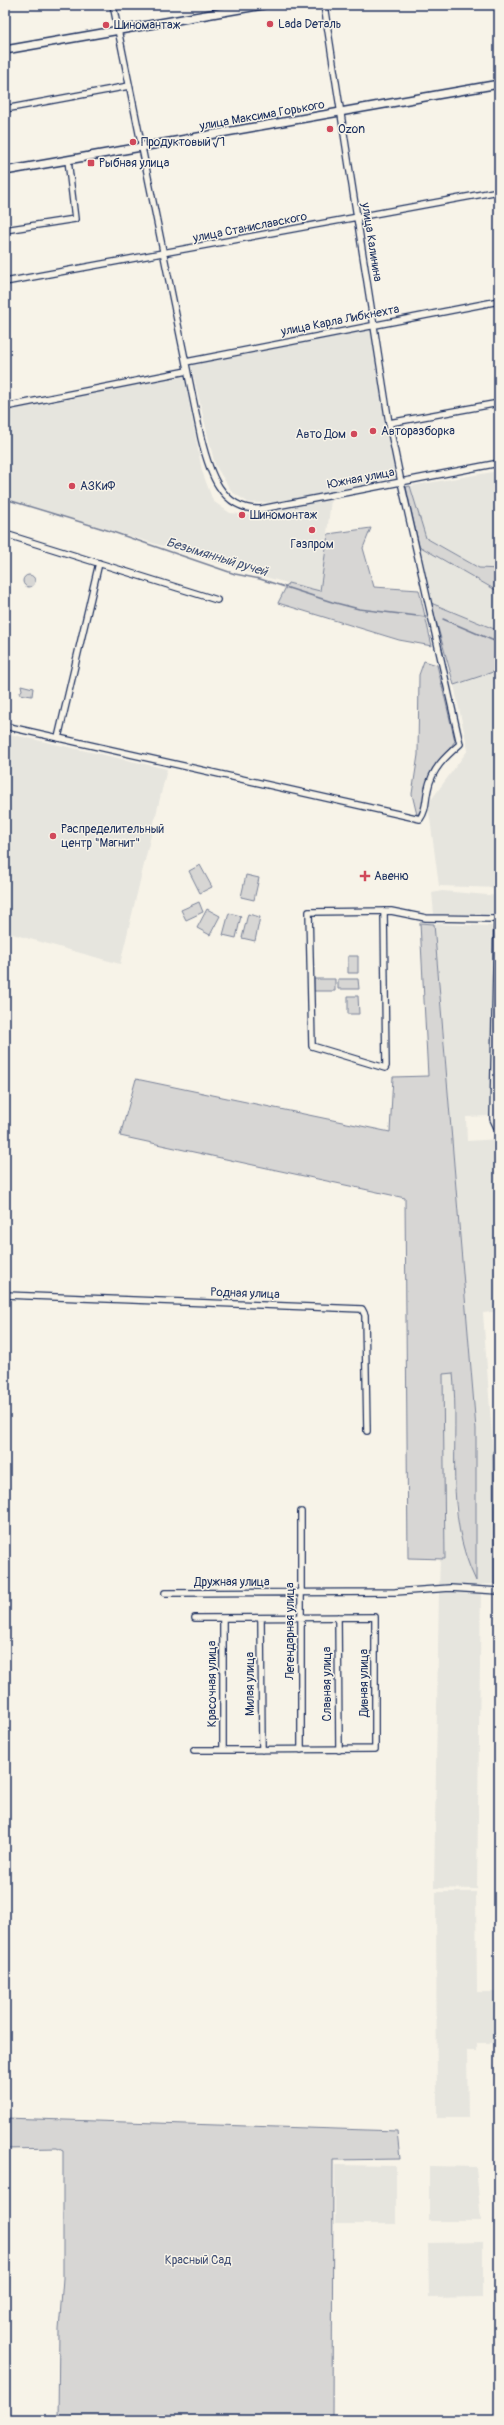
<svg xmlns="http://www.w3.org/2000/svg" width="504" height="2425" font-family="Pangolin,sans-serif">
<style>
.built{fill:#e6e5de}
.green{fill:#d7d6d4;stroke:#798299}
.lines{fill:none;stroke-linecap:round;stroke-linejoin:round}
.stream{stroke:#727c95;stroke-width:1.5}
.minor-casing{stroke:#1b2f5e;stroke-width:8}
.major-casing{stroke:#1b2f5e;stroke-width:10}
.minor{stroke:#f7f3e8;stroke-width:5.5}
.major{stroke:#f7f3e8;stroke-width:7}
.poi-dot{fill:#d1495b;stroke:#f7f3e8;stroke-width:1.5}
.labels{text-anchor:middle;stroke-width:3;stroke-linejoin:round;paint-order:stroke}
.poi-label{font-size:12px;fill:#1b2f5e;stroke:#f7f3e8;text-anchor:start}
.street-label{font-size:12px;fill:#1b2f5e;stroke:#f7f3e8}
.park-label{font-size:12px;fill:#415076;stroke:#f7f3e8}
.water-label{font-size:13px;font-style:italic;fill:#465679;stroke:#f7f3e8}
</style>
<rect width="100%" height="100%" fill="#f7f3e8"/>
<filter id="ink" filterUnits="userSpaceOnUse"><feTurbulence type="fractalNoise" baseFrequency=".025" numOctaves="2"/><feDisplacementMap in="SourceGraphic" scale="8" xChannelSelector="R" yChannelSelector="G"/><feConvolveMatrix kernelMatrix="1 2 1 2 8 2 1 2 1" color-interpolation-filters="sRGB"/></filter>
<g filter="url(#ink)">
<path class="built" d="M373,328L398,477L280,502L249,503L232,492L215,465L190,362Z
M184,374L202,471L213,501L230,513L249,515L331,500L320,592L258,575L5,498V408Z
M499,471V569L479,568L426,538L410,486Z
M419,546L499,592V631L431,603Z
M499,670V888L439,886L428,804L468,750L454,685Z
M5,733L167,769L120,964L5,932Z
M442,891L499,896V914H434L432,893Z
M434,924L492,926L490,1116L466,1117L467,1141L499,1139L496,1242L499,1243V1311L483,1313L493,1451L494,1584L481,1585L477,1889L434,1888L439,1591L440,1559L445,1558L443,1373H454L455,1511L476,1579V1429Z
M436,1892H476L477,1992H499V2043H477V2051H467L468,2118H437Z
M335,2165L396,2166V2224H335Z
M429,2166L476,2167L481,2221H429Z
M483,2242V2297L429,2298L428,2243Z"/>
<path class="green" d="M410,486L426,538L479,568L499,569V592L419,546L406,487Z
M371,528L363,548L374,587L419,590L432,646L399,640L278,603L288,583L320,591L328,534Z
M23 581a6 6 0 1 1 12 0a6 6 0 1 1-12 0Z
M431,603L499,631V670L454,685Z
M424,661L437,665L455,741L434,770L422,809L417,815L412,794L418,755L419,675Z
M21,685L33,688L32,696L19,694L22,690Z
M200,865L212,887L200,893L189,871Z
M246,875L259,878L254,900L241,897Z
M199,902L203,912L186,920L181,910Z
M207,909L220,916L210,935L197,928Z
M229,913L241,916L236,938L223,935Z
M248,914L260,917L255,941L242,938Z
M420,923L434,924L476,1429V1581C443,1513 460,1445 453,1373L443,1374L445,1559L408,1558L405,1198L120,1136L136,1079L390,1132L393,1077L428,1076Z
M348,956H358V973H348Z
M314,979H335V991H314Z
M338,979H358L359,989H338Z
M348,996H358L359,1014H348Z
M493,1451H499L498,1585L494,1584Z
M5,2118L397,2131L400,2159L333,2160L332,2420H58L59,2330L63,2278V2151L57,2148L5,2149Z"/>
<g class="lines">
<path class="stream" d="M5,499L107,530L235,574L260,579L332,602L359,609L426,617
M443,619L499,643"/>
<defs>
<path id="minor" d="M113,5L201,438C209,471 221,511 261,509L499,463
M324,5L389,423L401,482
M5,109L129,86
M5,230L75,219L68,160
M5,282L499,191
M186,362L499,301
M5,407L187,371
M389,423L499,403
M5,534L217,600
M5,726L420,819C427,809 425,801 428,789C432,769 445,757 460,744L401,482
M58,738L99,563
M384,911L386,1066L385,1068L312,1046L309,912L391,911L426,918L496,919
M497,918L493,1119L499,1132
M5,1295L362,1309L365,1315L367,1431
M165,1593L395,1592L450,1588L499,1591
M338,1617L339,1750
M223,1618V1750
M261,1618L262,1750
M194,1750L375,1749V1617L195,1618
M301,1750V1512"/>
<path id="major" d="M5,50L263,5
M5,171L499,84"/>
</defs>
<use href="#minor" class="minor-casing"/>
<use href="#major" class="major-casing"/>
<use href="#minor" class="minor"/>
<use href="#major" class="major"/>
</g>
</g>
<g class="poi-dot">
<circle cx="270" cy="24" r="4"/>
<circle cx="106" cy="25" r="4"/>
<circle cx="330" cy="129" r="4"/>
<circle cx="133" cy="142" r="4"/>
<rect x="87" y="159" width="8" height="8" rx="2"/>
<circle cx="373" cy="431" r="4"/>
<circle cx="354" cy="434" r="4"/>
<circle cx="72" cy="486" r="4"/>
<circle cx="242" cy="515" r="4"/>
<circle cx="312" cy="530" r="4"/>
<circle cx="53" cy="836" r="4"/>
<path d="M363 870h4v4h4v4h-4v4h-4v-4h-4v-4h4z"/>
</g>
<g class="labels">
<g class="poi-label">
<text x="278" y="28">Lada Dеталь</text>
<text x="114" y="29">Шиномантаж</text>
<text x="338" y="133">Ozon</text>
<text x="141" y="146">Продуктовый √1</text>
<text x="99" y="167">Рыбная улица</text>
<text x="381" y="435">Авторазборка</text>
<text x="346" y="438" text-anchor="end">Авто Дом</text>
<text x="80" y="490">АЗКиФ</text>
<text x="250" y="519">Шиномонтаж</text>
<text x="312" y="548" text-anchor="middle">Газпром</text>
<text x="61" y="833">Распределительный<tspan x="61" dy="14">центр "Магнит"</tspan></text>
<text x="374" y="880">Авеню</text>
</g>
<g class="street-label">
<text transform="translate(262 115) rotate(-10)" y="4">улица Максима Горького</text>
<text transform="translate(250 227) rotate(-11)" y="4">улица Станиславского</text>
<text transform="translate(372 242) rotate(81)" y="4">улица Калинина</text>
<text transform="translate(340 320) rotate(-11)" y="4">улица Карла Либкнехта</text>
<text transform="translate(361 478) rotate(-11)" y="4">Южная улица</text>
<text transform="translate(245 1293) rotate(2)" y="4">Родная улица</text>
<text x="232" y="1586">Дружная улица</text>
<text transform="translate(290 1631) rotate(-90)" y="4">Легендарная улица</text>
<text transform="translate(364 1683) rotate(-90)" y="4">Дивная улица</text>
<text transform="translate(212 1684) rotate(-90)" y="4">Красочная улица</text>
<text transform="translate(250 1684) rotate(-90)" y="4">Милая улица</text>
<text transform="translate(327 1684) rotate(-90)" y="4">Славная улица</text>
</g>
<g class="park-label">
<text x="198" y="2264">Красный Сад</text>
</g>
<g class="water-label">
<text transform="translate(217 556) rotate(17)" y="5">Безымянный ручей</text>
</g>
</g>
<rect width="504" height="2425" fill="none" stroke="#f7f3e8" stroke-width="20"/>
<rect x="10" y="10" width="484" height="2405" fill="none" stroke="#1b2f5e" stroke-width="1.5" filter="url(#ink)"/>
</svg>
